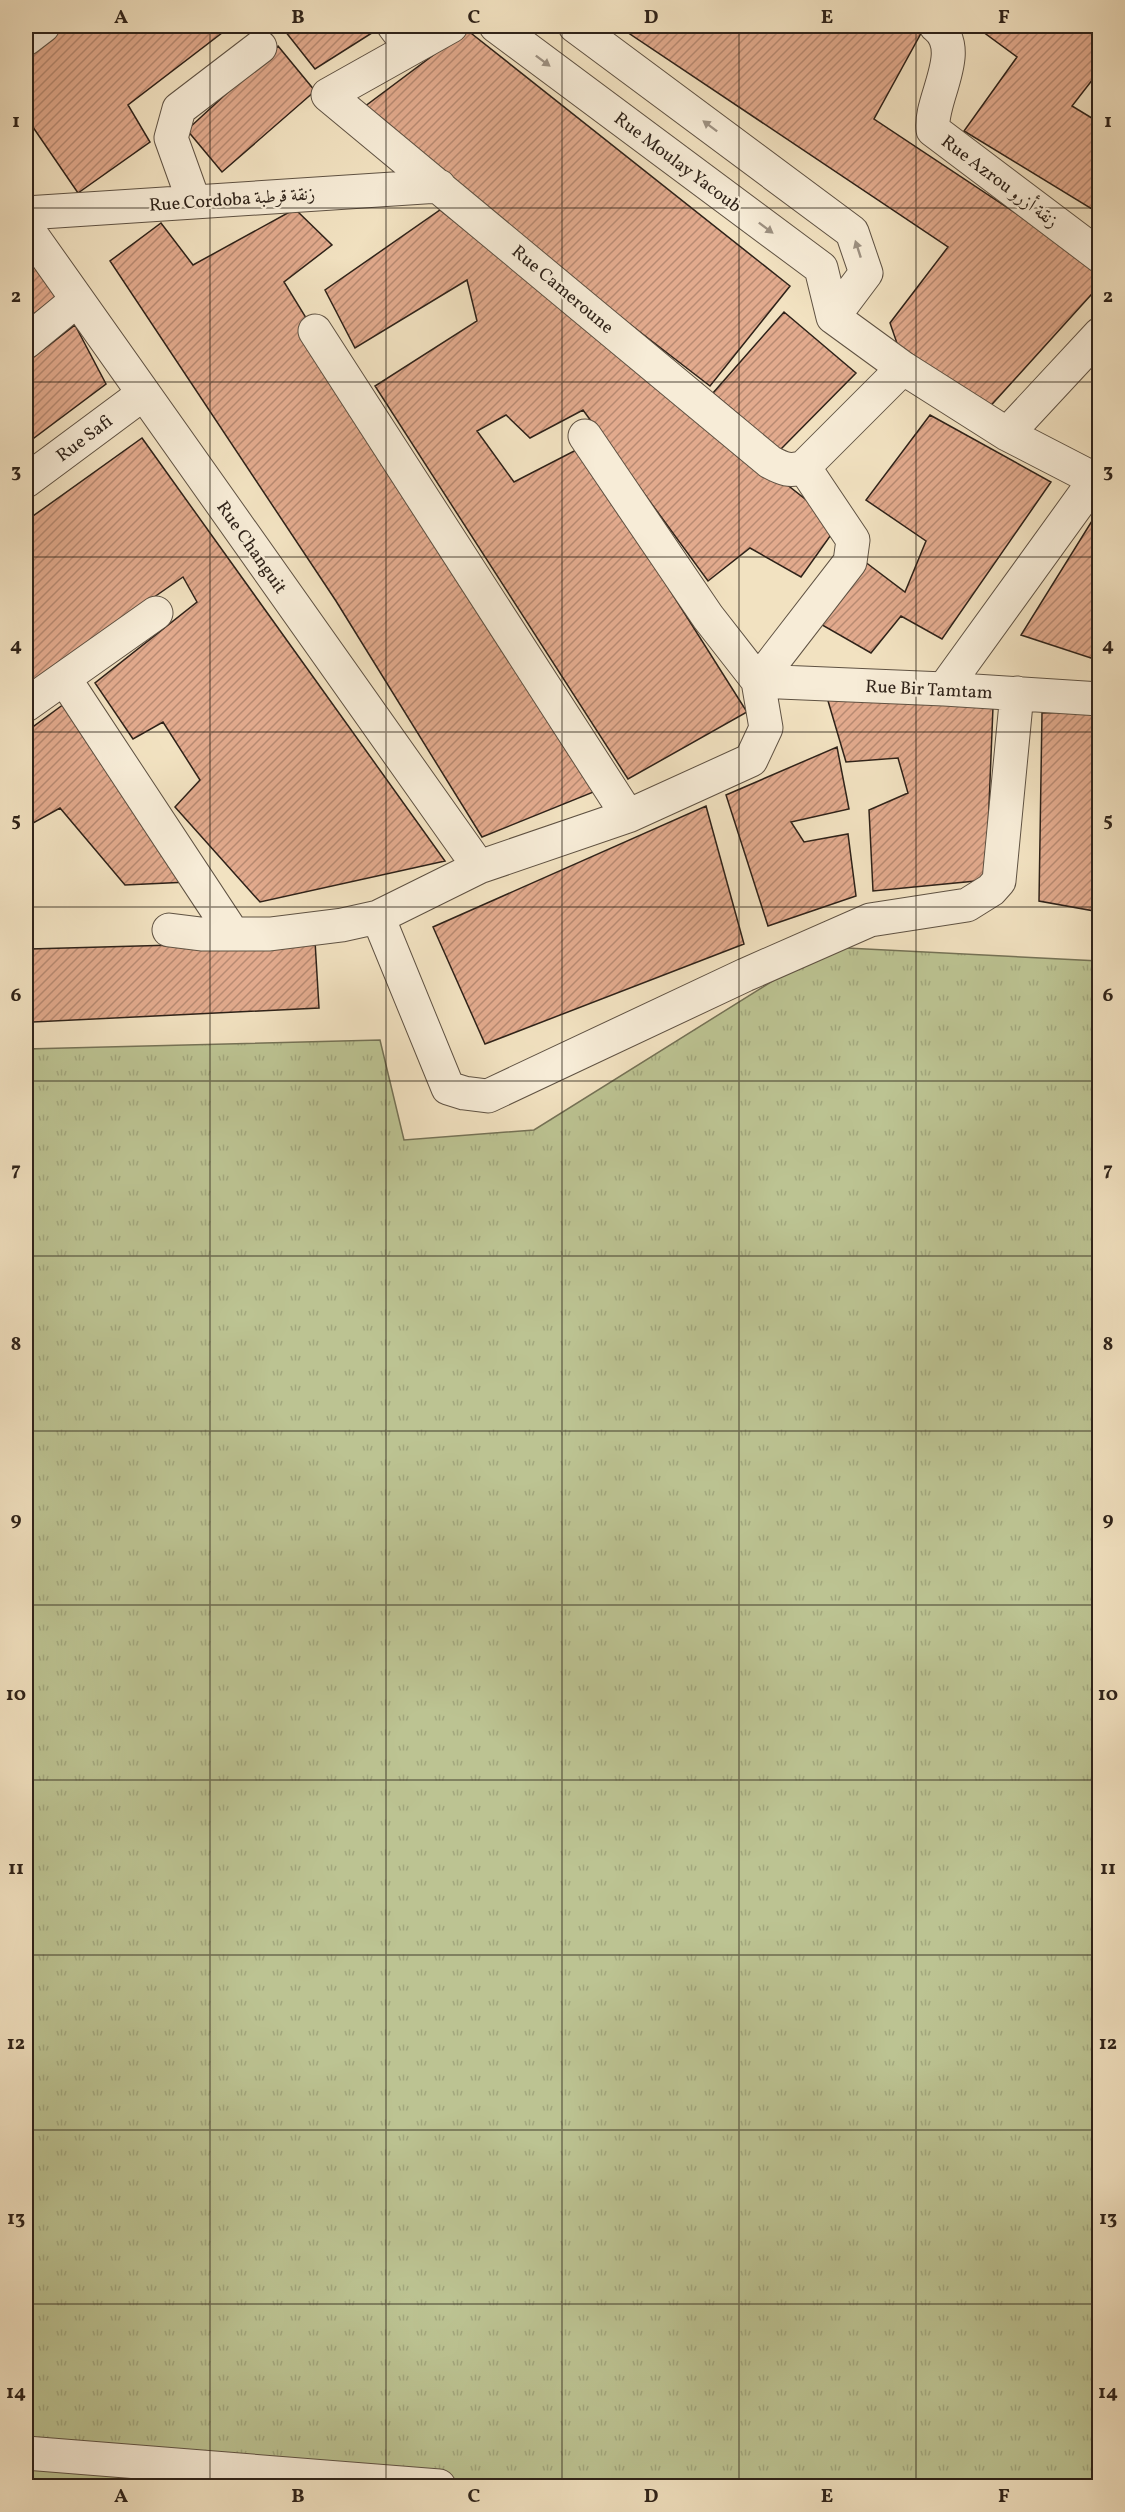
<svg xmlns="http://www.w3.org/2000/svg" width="1125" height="2512" font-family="Vollkorn,Amiri,serif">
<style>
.grass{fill:url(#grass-tufts);stroke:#757256;stroke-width:1.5}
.building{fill:url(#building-hatch);stroke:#2e2219;stroke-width:1.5}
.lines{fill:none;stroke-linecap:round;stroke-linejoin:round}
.minor-casing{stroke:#5f5243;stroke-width:35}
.minor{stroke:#f7ecd7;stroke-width:33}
.oneway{fill:#9d9182}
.grid{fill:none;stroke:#2e2219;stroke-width:1.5;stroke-opacity:0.55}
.labels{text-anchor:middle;stroke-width:4.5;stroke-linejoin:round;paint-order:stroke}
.street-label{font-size:18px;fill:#2e2219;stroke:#f7ecd7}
.neatline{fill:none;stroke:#2e2219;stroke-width:2}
.grid-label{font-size:20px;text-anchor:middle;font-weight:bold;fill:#2e2219}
</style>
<defs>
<pattern id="grass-tufts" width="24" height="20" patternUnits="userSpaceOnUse" patternTransform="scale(1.5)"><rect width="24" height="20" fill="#bcc392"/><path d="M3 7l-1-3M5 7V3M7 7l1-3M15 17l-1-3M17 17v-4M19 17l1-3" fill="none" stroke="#a2a77d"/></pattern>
<pattern id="building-hatch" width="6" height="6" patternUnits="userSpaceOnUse" patternTransform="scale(1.5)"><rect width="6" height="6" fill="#e2aa8d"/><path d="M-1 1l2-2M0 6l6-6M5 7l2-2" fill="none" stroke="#b88a72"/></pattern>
</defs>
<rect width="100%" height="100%" fill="#f2e2c1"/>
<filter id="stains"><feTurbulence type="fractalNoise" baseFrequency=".00333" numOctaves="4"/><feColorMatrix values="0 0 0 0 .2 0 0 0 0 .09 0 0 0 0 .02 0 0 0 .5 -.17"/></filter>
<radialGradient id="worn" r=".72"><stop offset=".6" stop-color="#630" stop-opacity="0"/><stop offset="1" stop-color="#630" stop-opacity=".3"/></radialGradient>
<path class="grass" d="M827,947L1099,961V2486H26V1049L380,1040L404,1140L534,1130Z"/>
<path class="building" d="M63,26H231L128,105L150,142L78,193L26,117V55Z
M281,26H371L375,31L315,69Z
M618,26H925L874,119L1100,269V285L985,412L901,355L890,323L948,247Z
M975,26H1100V70L1072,106L1100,123V214L964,131L1017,57Z
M467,30L790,286L710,386L356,113Z
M278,46L315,91L222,172L187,130Z
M295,209L332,245L284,282L596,791L482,837L336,601L110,261L161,223L193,265Z
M440,210L838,525L801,577L750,548L708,581L583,410L530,438L506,415L477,431L514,482L580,448L747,712L628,779L375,386L477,321L467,280L355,348L325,290Z
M26,245L61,293L26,320Z
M784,312L856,373L780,450L713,393Z
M75,325L106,384L26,444V363Z
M930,415L1051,482L942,639L901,616L871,653L817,622L856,555L905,592L926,541L866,500Z
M142,438L445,861L260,902L175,807L200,780L163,722L133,739L95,683L197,602L183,577L26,686V521Z
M1100,508V661L1021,635Z
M826,694L993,707L986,880L873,891L869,810L908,793L898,758L846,762Z
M64,704L188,882L125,885L60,808L26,827V732Z
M1100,711V912L1039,901L1042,713Z
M837,747L849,809L791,822L804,842L848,834L856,896L768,926L726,795Z
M706,806L744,944L485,1044L433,927Z
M315,941L319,1008L33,1022L30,949Z"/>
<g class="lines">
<defs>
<path id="minor" d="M394,26L410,47
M451,26L328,95L770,462C783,469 790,472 804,467L903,368
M496,26L821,268L833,317L903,368L1007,434L1100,482
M575,26L852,232L866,273L833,317
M936,26C967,50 929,100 933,130L1100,256
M26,39L43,26
M194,202L171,138L179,109L260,47
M26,213L439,186
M26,227L479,867
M315,331L628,816
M26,342L77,300
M1007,434L1100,334
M26,481L143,394
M64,678L233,934
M758,681L944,689L1100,699
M758,681L850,562L853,540L804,467
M944,689L1095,480
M26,705L156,613
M378,917L448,1088L464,1093L488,1096L745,975L870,920L967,905L991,890L999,881L1017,693
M169,930L201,934H270L342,925L378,917L479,867L628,816L751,760L766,728L758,681L708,617L585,436
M26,2453L439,2486"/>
</defs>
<use href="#minor" class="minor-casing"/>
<use href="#minor" class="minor"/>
</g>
<defs><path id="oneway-solid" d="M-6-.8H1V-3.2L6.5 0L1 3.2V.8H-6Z" transform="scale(1.5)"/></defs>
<g class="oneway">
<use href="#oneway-solid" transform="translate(543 61) rotate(37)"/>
<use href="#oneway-solid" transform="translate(710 126) rotate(-143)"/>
<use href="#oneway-solid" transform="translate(766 228) rotate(37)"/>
<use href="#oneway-solid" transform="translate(858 249) rotate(-108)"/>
</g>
<path class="grid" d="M210,26V2486M386,26V2486M562,26V2486M739,26V2486M916,26V2486M26,208H1100M26,382H1100M26,557H1100M26,732H1100M26,907H1100M26,1081H1100M26,1256H1100M26,1431H1100M26,1605H1100M26,1780H1100M26,1955H1100M26,2130H1100M26,2304H1100"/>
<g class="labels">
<g class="street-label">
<text transform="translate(678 162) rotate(37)" y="6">Rue Moulay Yacoub</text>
<text transform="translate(1000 181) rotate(37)" y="6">Rue Azrou زنقة أزرو</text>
<text transform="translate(232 199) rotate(-4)" y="6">Rue Cordoba زنقة قرطبة</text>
<text transform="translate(563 289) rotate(40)" y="6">Rue Cameroune</text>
<text transform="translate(84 438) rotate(-37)" y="6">Rue Safi</text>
<text transform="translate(252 547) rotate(55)" y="6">Rue Changuit</text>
<text transform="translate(929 689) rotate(3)" y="6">Rue Bir Tamtam</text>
</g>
</g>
<rect width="1125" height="2512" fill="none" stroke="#f2e2c1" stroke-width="66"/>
<rect x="33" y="33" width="1059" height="2446" class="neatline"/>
<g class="grid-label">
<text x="121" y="23">A</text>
<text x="298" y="23">B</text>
<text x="474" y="23">C</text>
<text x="651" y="23">D</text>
<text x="827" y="23">E</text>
<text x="1004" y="23">F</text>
<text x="16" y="127">1</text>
<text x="1108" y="127">1</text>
<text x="16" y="302">2</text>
<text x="1108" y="302">2</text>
<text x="16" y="477">3</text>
<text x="1108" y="477">3</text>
<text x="16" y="651">4</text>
<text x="1108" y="651">4</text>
<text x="16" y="826">5</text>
<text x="1108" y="826">5</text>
<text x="16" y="1001">6</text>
<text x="1108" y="1001">6</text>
<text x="16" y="1175">7</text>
<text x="1108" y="1175">7</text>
<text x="16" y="1350">8</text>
<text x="1108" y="1350">8</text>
<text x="16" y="1525">9</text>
<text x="1108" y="1525">9</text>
<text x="16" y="1700">10</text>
<text x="1108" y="1700">10</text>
<text x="16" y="1874">11</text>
<text x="1108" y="1874">11</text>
<text x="16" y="2049">12</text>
<text x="1108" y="2049">12</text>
<text x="16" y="2224">13</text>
<text x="1108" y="2224">13</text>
<text x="16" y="2398">14</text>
<text x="1108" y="2398">14</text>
<text x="121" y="2502">A</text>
<text x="298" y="2502">B</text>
<text x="474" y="2502">C</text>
<text x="651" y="2502">D</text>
<text x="827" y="2502">E</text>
<text x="1004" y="2502">F</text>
</g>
<rect width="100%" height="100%" filter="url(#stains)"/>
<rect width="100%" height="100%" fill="url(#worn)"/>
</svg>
